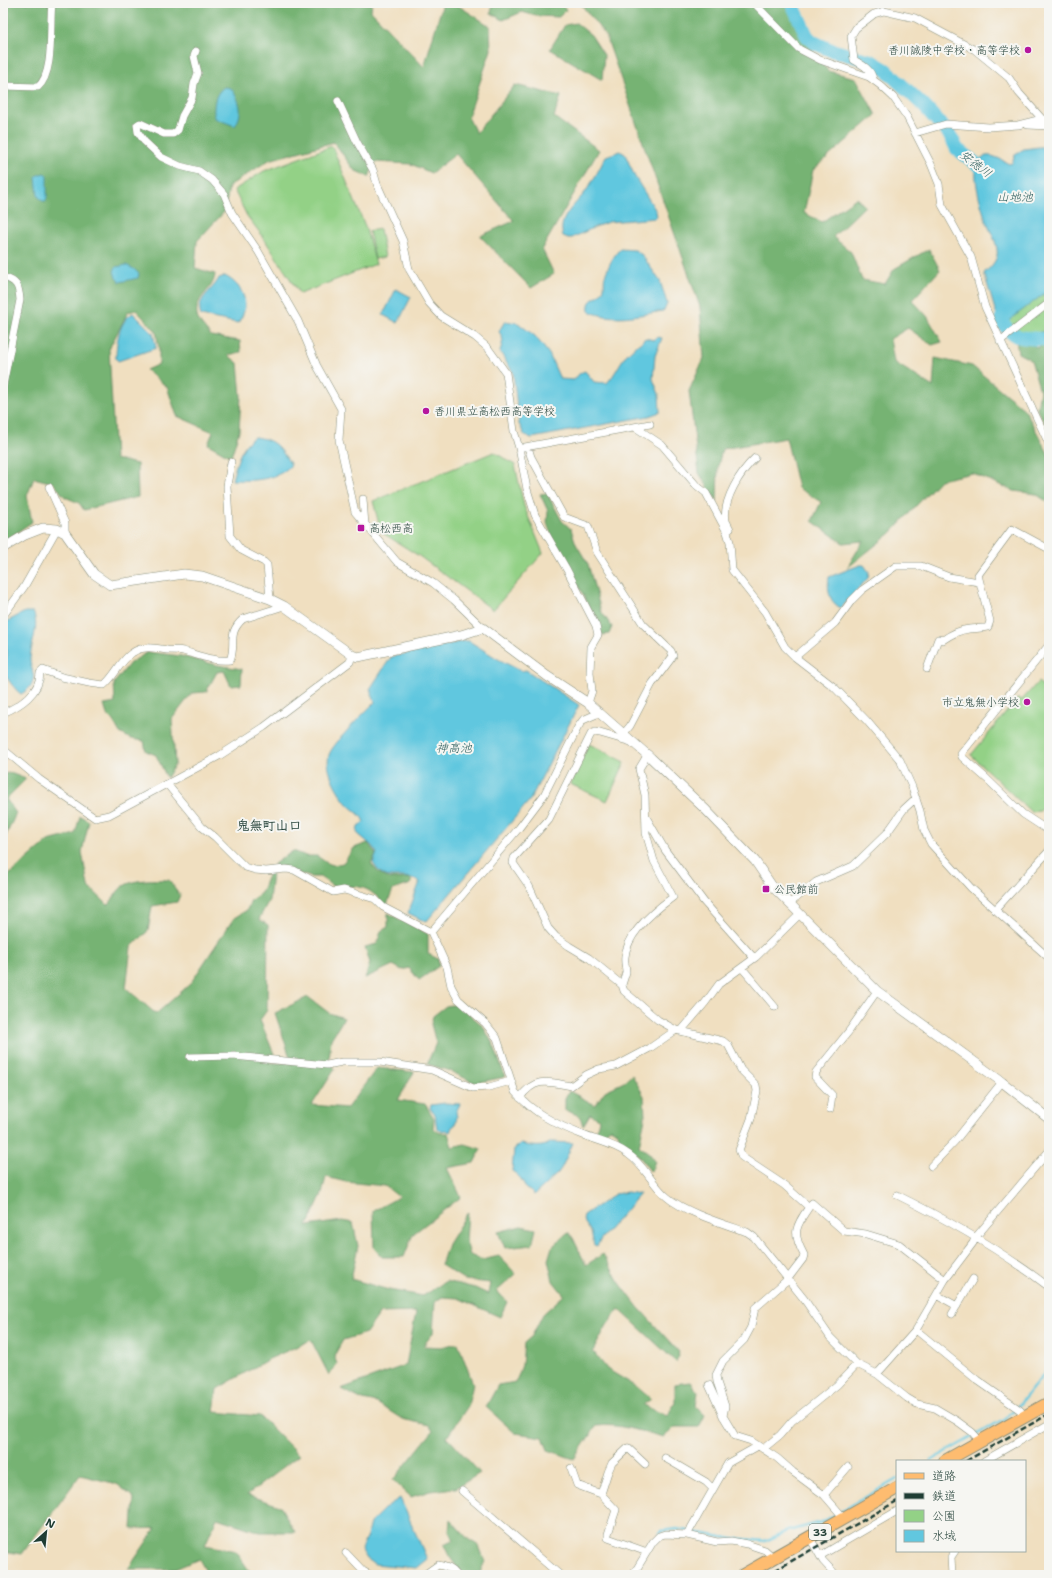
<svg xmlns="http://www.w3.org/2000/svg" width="1052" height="1578" font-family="'Shantell Sans','Klee One',sans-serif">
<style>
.green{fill:#93d186;stroke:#59875d}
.forest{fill:#76b373;stroke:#4a7854}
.water{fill:#61c7df;stroke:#40828a}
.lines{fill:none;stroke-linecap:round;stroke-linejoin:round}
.stream{stroke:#61c7df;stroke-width:2.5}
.river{stroke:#61c7df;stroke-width:14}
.minor-casing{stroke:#888e7a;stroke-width:8}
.tertiary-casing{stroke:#888e7a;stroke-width:10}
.primary-casing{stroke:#888e7a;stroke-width:14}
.minor{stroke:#fff;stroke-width:7}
.tertiary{stroke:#fff;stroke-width:9}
.primary{stroke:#febc70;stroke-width:12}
.rail{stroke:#1f3d34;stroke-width:2.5;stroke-dasharray:6 3;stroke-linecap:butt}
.poi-dot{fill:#b5179e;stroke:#f6f6f2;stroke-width:1.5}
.labels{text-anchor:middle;stroke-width:4;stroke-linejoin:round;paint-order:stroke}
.shield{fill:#f6f6f2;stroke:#60746d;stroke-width:1}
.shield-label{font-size:10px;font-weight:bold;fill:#1f3d34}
.poi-label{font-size:11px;fill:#1f3d34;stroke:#f6f6f2;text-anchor:start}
.water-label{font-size:12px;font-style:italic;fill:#30605f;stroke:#f6f6f2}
.quarter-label{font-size:13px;font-weight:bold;fill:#1f3d34;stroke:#f6f6f2}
</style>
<rect width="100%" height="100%" fill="#f6f6f2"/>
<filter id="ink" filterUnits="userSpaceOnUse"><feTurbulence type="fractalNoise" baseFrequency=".025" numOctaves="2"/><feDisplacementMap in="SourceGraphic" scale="8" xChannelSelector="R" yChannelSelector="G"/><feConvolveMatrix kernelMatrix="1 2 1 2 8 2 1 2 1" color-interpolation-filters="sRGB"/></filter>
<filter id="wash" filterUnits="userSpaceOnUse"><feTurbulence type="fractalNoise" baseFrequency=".012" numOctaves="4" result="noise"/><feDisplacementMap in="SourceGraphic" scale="16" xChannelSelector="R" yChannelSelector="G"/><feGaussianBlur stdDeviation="0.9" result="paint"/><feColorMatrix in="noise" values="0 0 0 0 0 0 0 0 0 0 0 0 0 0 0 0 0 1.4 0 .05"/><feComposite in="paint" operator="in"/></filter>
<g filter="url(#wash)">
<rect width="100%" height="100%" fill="#f0dfc0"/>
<path class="green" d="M332,146L365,226L376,264L300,294L261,234L247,216L234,190L264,171Z
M380,229L385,257L375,259L369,231Z
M1049,288V330L1012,338L1001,323Z
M494,452L515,465L524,506L543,553L493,610L419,556L381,532L373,501Z
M1038,682L1049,691V800L1040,811L1031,812L971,755L1018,698L1022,700Z
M589,744L625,762L607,801L570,784Z"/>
<path class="forest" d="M3,3H372L371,11L424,67L443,3H454L490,26L491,50L468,117L476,133L515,85L561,96L554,117L599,150L542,249L554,274L531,288L480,236L514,221L456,154L431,173L411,164L375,162L369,177L354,170L334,142L269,160L229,186L225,211L197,241L195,268L215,274C214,291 194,296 197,316C198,322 207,331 211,336L240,341L241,352L228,355L238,363L241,396L239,431L231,457L208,444L213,432L177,416L167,387L146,370L159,364V349L156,331L136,310L128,312L109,349L115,459L137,464L138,497L84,510L79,503L65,497L53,483L34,478L27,496L32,522L3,542Z
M493,3H560L566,10L559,17L536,16L522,12L503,20L491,13Z
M580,3H797L801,36L828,71L856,78L876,115L813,170L804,213L822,222L856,198L865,206L833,237L851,252L862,280L885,284L894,269L929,249L940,270L912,300L927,316L942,342L932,345L908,328L890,339L894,362L933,387L935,358L972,366L1025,410L1049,455V503L1036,494L1014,491L972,473L940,480L891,533L847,568L863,541L843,543L812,521L821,502L798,488L786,438L722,449L718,466L717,501L699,473L689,391L704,358L700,307L606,36Z
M576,23L591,35L604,55L602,80L550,49L565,25Z
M1049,334V427L1046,426L1037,409L1040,391L1031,360L1018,353L1016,340L1030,342L1037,348L1044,344L1045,335Z
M547,493L562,521L571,529L576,544L588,564L601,611L612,627L609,634L602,635L597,621L552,537L547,523L548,511L540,494Z
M148,652L181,656L217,665L242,669L241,685L231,686L224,671L217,672L206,692L192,693L172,719L175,764L167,778L156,755L146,751L144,741L131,739L120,733L113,721L107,715L104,705L115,703L114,683L130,663Z
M10,773L26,779L6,799L16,813L5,838H3V774Z
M80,816L89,821L82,852L88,886L108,905C113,900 117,891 122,887C135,878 154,880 169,880L180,895L177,902L152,906L148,931L131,947L126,988L156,1014L190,984L234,918L247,910L251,900L261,893L269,873L272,874L269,900L259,919L268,925L267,1010L260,1020L274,1054L269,1063H292L275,1013L308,997L329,1013L344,1018L331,1039L329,1061L335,1069L312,1105L347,1108L377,1068L414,1072L398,1100L425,1104L434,1118L433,1128L440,1133H448L452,1147L465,1144L481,1149L474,1163L447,1168L461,1197L413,1234L404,1257H382L374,1248L373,1211L399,1197L385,1186L346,1182L326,1177L322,1194L307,1226L342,1221L353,1223L358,1246L351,1279L389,1290L423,1296L446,1281L475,1288L488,1294L490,1283L465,1280L441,1265L448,1244L468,1212L466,1241L470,1255L482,1260L499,1256L516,1274L497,1291L507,1302L500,1317L458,1298L442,1297L435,1302L433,1333L423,1346L441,1347L458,1343L473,1384L468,1406L447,1437L480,1473L456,1488L430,1491L411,1497L393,1480L433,1431L429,1425L402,1419L377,1403L363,1400L341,1389L406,1365L416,1312L380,1313L366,1333L343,1340L334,1356L337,1364L329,1375L311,1340L267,1360L217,1389L214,1412L260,1416L299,1455L247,1495L280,1506L295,1532H260L217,1518L205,1545L236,1551L252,1575H208L199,1559L175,1569H128L156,1528L132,1529L134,1498L117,1484L80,1475L22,1554L3,1551V880L48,841L75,834Z
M368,843L376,854L371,864C386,882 390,879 411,878V884L393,890L386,907C372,889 360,882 337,889L320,877H311L276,867L274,864L293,851L306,856H317L327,863L333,865L343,863L354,848Z
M388,913L428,934V954L438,959L439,966L419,980L409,968L402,970L393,965L365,978L370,963L365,947L377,944L381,931L388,927Z
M458,1004L483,1026L494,1046L505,1077L475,1083L450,1071L427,1064L436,1043L431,1024L433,1016L446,1006Z
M632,1075L644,1096L645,1118L639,1146L649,1153L655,1161L651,1172L639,1156L620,1143L618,1132L610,1128L601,1136L596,1133L599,1119L590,1114L583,1126L580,1116L565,1110V1098L569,1091L595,1105L605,1091L624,1082Z
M521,1226L536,1229L532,1245L505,1248L498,1232Z
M568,1232L573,1238L586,1265L603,1254L619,1282L638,1307L679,1352L676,1362L619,1309L607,1325L593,1351L607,1369L637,1387L651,1399L643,1405L667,1416L675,1403V1384L690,1382L698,1392L696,1406L705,1415L699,1427H675L664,1437C642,1432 619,1423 596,1426L574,1459L548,1450L543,1437L515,1433L486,1407L498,1385L516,1382L522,1365L524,1343L532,1336L543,1314L564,1295L553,1281L548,1260L552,1247Z
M450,1519L468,1539L479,1546L485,1561L479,1575H463L449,1556L444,1545L454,1540L449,1532Z"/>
<path class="water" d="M224,87L231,88C240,101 244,112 235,126L214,118C214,106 213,95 224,87Z
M1039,147H1049V290L1007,322L1001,323L995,310L984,273C989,269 995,263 997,256C999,245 990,231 986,221C982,207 967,165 983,157C991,153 1002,160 1009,164L1012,163L1015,154L1024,149Z
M620,151L625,154L635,177L656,211L657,216L656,218L608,222L595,227L572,238H568L563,236C557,217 576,205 586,191C593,181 600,168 606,156Z
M44,173L47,175V198L46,201H42L38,196L36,177L38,175Z
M620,249L635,250L642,255L660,281L667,303L665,309L663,311C640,315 611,322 589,311C587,297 597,300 602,292C606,287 603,281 605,276C608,267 613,256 620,249Z
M126,265L134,269L139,274L138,278L120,282L116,278L114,271L116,267Z
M225,276C243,285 252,305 238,323L201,316C195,299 212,292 219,278Z
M396,289L411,297L398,323L383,315Z
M133,313L153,333L156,348L118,361L116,359C116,343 119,321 133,313Z
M505,321L518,323L535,336L549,354L560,379L574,380L580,373L585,371L594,382L607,383C615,375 619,364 626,355C632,348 639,345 645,338L654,340L658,337L662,338L655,356L653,379L659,394L660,412L649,416L532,438L525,436L519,424L513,372L500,352L503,340L499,331Z
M254,437C275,439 280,448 291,465C277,481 251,481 232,480C236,465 240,446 254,437Z
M860,565H864L869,572L868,578L841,608C829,602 827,590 829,577Z
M25,612H33C40,626 31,643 30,659C30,667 36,675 32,683C30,689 26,691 21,694C16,691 5,676 3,670C2,664 6,660 7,655C7,642 1,635 6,622Z
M464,641H469L498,659L521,671L526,670L579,705L530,800L426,922L408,913L420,882C417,880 413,878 410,878C393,874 386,884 373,863L377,853L371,845L357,833L358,826L364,822C361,813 350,809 344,800C336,788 325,770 329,755C332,744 366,711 375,702L370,689L391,657Z
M445,1103L460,1104L456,1112L457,1117L455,1125L452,1127L450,1132L446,1130L441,1131C431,1125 441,1115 430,1109L431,1105Z
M551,1142L573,1143L562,1167L558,1173L534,1195L530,1191L526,1189C523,1181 520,1176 512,1171L514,1149L521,1144C531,1146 543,1149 551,1142Z
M627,1192L640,1194L601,1239L597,1246L594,1245L591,1232L583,1220L584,1215L615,1194Z
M400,1498L427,1559L416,1568L375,1564L367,1559L361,1549L366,1539L370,1523L386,1507Z"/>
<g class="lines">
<path class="stream" d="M930,1461L1002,1420L1014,1411L1049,1368
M659,1533L661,1531L677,1529L722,1537L765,1541L788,1531L822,1522L897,1479"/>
<path class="river" d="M792,3L807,36L813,42L831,50L871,61L886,70L923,105L950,135L957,149L991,175
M1007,305L1001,320C1015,344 1026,336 1049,340"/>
</g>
</g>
<g filter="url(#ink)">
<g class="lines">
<defs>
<path id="minor" d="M754,3L799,49L820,60L869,77L880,85L893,97L907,117L931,164L939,184L942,205L971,257L985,307L1049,444
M196,51L194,56L198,73L194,84L192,98L182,116L178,130L173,134H164L140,123L137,125L138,132L144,141L161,157L180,166L199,171L212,180L224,194L232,213L258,251L298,321L317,366L341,409L339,440L355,512L397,562L433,583L454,600L483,628
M873,80C872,70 863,65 854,60L851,36L856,28L874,14L884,11L915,18L975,50L1009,78L1019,93L1042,119
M3,86L38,87C55,73 49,25 52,3
M338,101L357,142L373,170L377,184L403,241L409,269L429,303L441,316L475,337L488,348L506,373L514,431L519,448L527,489L535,515L567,570L596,626L598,635L591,647L590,673L592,691L588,703
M1028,125L1049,126
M915,133L946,124L989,127L1018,125L1042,119L1049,120
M3,277C17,281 19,286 20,300L3,385
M1000,341L1049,303
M635,427L662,445L696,485L706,493L727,532L730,542L732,570L765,612L785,647L795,657L834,687L867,721L900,760L912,787L920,811L924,830L931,844L971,888L1049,958
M525,447L650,424
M528,447L531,457L564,517L588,526L597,552L638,616L643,624L671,651L673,656L652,684L630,726L624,733
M231,462L227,486L230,536L241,550L264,562L267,565L270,599
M49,487L65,523V533
M363,499L365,525
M730,529C729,527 727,523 726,521C722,500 741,471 755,458
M3,616L24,587L57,529
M1049,645L961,754L962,757L987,779L1023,814L1049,831
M795,657L835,623L852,600L862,590L896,566H921L949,577L979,582
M927,669L938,639L943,640C950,635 960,630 969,629C976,628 981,629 988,627L990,621L978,575L1012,529L1049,549
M3,713C20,706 40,693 40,673L43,670L62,677L89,683L104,685C115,676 120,661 132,653C143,645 155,648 167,650C172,650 178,650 183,651C198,655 215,662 230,660C237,645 226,634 243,619L284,606
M631,742L600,733L595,732L591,734L549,819L514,858L513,863L529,886L548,928L556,937L569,946L589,958L622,985L624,991L658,1020L676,1030L723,1041L728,1045L741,1070L756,1085L757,1091L751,1119L739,1150L742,1157L784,1185L809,1207L812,1203L844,1231L866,1234L899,1244L945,1280
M3,749L39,779L95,818L109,815L219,756L264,727L350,662L352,655
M167,784L202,827L215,837L245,867L255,870L266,871L286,869L294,870L333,892L344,890L375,899L383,907L431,932L447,967L451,986L458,999L486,1024L497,1038L515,1092C533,1113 557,1125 583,1135C598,1141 615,1144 628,1154C644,1165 652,1184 667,1197C684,1212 724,1224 747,1232L754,1237L804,1299L830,1337L857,1364L877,1374L907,1398L917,1404L935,1408L957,1421L972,1432L980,1441
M646,817L665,850L704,902L754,958
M789,904L816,882L853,866L887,833L904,809L916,798
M995,910L1049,851
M431,932L519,828L544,795L578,727L583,720L599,713
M742,968L775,1007
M622,985C623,981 625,976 626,972C626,967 624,962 625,957C627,933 655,910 673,897L654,861L646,833L645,795L639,769L648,754
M681,1031L705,1003L719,984L756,957L799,915
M190,1057L234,1056L327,1065L342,1062H380L432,1070L473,1088L489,1087L511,1081
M520,1098C535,1076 549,1082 571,1086L586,1075L599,1069L616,1066L650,1048L676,1030
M830,1109L832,1095L815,1077L816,1072L849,1031L877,991
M931,1166L955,1141L1002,1082
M897,1195C950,1221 1002,1251 1049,1287
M937,1295L957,1306
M952,1314L973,1279
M916,1330L977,1380L1020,1410L1025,1417
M877,1374L916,1330L945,1280L973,1243L975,1238L1049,1151
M709,1385L723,1416L735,1436L751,1441L777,1458L793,1472L824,1495L844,1518
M723,1416L725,1406L717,1382L716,1375L723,1361L744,1340L751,1327L755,1308L787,1280L803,1259L804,1255C792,1233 795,1227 809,1207
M763,1449L780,1435L792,1421L837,1385L857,1364
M665,1458L706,1482L713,1489
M984,1461L1049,1424
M571,1468L577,1485L601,1494L616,1510L608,1534V1538L647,1552
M462,1491L560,1575
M601,1494L608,1472L612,1463L628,1448L645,1464
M824,1495L848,1467
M687,1535L728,1463L758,1446
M810,1538L823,1561L836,1575
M346,1553L363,1571L370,1575
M820,1556L897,1511
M374,1575H390
M424,1575L438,1565C446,1567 452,1568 457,1575
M633,1575L653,1542L659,1536L665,1534L687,1535L717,1542L731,1541L747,1544L765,1550L774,1558
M952,1575L951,1557L955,1551"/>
<path id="tertiary" d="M3,548L25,535L43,528L57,529L65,533L94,574L110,585L184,574L202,576L270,599L284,606L352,655L358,657L461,635L483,628L547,676L588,703L651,758L706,810L755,861L772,886L877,991L1002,1082L1049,1119"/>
<path id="primary" d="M945,1461L1049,1403
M743,1575L897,1488"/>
</defs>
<use href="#minor" class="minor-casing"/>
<use href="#tertiary" class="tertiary-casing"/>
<use href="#primary" class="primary-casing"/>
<use href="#minor" class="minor"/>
<use href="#tertiary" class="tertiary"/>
<use href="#primary" class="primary"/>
<path class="rail" d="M966,1461L1049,1414
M767,1575L897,1501"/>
</g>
</g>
<g class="poi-dot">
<circle cx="1028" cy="50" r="4"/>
<circle cx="426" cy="411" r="4"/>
<rect x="357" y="524" width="8" height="8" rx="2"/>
<circle cx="1027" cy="702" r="4"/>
<rect x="762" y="885" width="8" height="8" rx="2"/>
</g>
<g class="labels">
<rect class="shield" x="809" y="1524" width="22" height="16" rx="3"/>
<g class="shield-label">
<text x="820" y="1536">33</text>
</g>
<g class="poi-label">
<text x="1020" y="54" text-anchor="end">香川誠陵中学校・高等学校</text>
<text x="434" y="415">香川県立高松西高等学校</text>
<text x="369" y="532">高松西高</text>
<text x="1019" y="706" text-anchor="end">市立鬼無小学校</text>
<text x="774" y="893">公民館前</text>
</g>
<g class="water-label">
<text transform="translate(976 164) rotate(38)" y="4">安徳川</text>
<text x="1015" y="201">山地池</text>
<text x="454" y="752">神高池</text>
</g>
<g class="quarter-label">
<text x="269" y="830">鬼無町山口</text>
</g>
</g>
<rect width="1052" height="1578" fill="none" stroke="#f6f6f2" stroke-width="16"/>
<rect x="896" y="1460" width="130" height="92" fill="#f6f6f2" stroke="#a0aca6"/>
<rect x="904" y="1473" width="20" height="6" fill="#febc70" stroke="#a0aca6"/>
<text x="932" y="1480" font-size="12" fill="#1f3d34">道路</text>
<rect x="904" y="1493" width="20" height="6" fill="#1f3d34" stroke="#a0aca6"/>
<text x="932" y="1500" font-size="12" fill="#1f3d34">鉄道</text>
<rect x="904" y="1510" width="20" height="12" fill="#93d186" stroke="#a0aca6"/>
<text x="932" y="1520" font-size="12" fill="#1f3d34">公園</text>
<rect x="904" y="1530" width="20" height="12" fill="#61c7df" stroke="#a0aca6"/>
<text x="932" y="1540" font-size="12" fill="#1f3d34">水域</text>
<g transform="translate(46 1532) rotate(27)" stroke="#f6f6f2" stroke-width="3" paint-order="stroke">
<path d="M0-3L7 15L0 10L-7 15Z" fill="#1f3d34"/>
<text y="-6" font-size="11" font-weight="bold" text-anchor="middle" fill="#1f3d34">N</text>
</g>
</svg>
